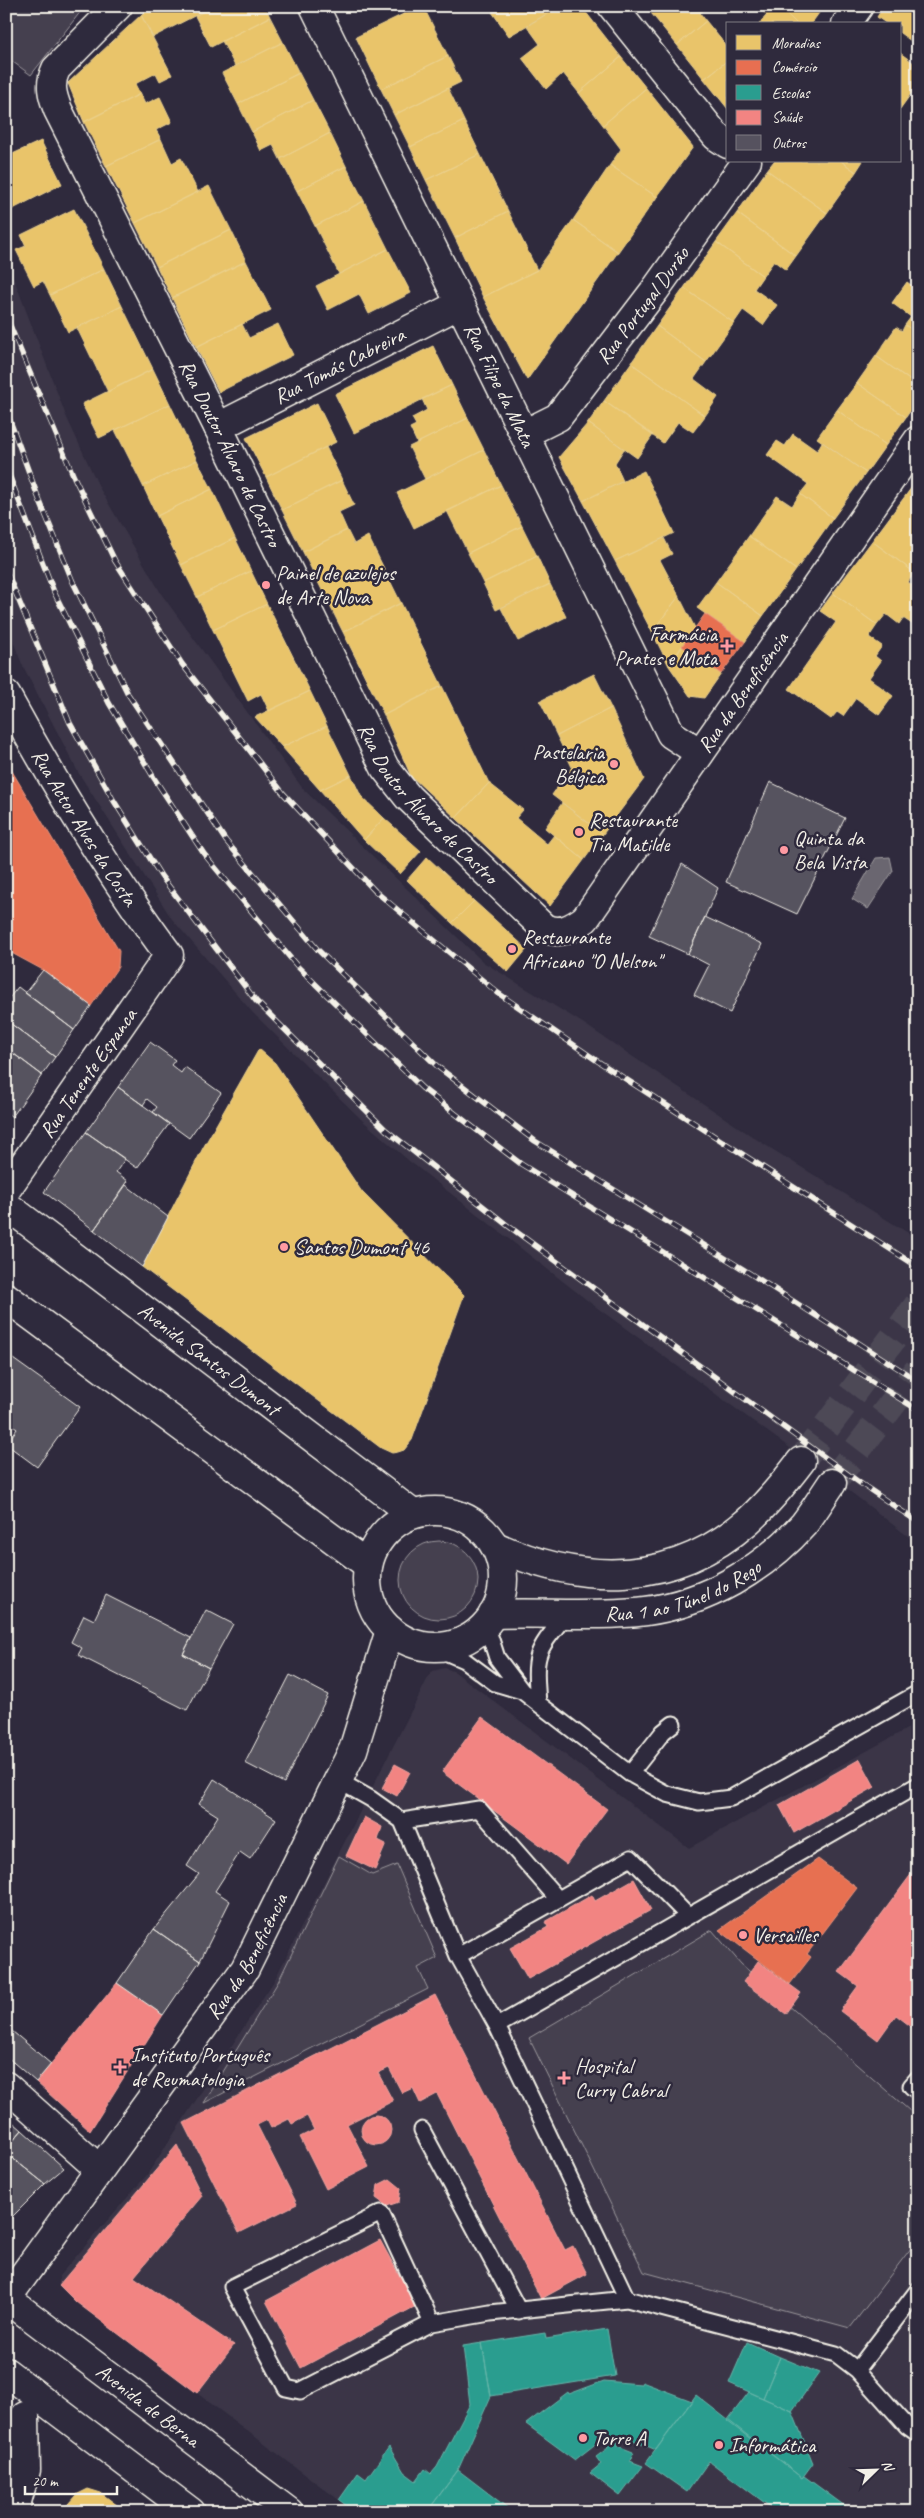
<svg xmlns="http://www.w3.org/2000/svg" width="924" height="2518" font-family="Caveat,sans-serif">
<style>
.built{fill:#3b3647}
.green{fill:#454050;stroke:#9c989c}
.water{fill:#6a6670;stroke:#a19ea0}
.homes{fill:#e9c46a;stroke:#ecd290}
.shops{fill:#e76f51;stroke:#eb967e}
.schools{fill:#2a9d8f;stroke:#67b6aa}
.health{fill:#f28482;stroke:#f3a5a1}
.building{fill:#56525f;stroke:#f4f1e8}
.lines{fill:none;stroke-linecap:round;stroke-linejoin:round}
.primary-tunnel{stroke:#4d4857;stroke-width:28;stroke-dasharray:28 14;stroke-linecap:butt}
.lane-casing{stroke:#f4f1e8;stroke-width:19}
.street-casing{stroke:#f4f1e8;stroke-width:31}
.primary-casing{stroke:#f4f1e8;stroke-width:31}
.lane{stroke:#2f2a3d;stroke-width:15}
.street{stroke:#2f2a3d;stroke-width:28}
.primary{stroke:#2f2a3d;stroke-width:28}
.rail-casing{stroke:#f4f1e8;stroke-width:5.5}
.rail{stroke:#2f2a3d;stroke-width:4;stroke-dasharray:11;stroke-linecap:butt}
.poi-dot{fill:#ff9aa2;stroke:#2f2a3d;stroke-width:2}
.labels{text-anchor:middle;stroke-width:5;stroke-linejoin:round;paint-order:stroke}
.street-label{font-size:21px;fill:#f4f1e8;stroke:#2f2a3d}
.poi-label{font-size:21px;fill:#f4f1e8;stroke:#2f2a3d;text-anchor:start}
</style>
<rect width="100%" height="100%" fill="#2f2a3d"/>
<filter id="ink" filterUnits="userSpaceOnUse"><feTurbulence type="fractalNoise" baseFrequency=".02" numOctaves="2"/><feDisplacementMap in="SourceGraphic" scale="10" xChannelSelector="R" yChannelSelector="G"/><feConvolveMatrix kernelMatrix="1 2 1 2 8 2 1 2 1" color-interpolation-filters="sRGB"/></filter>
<g filter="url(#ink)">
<path class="built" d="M6,258L66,416L100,489L162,595L303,789L483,962L581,1022L762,1143L918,1239V1544L852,1493L592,1304L408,1160L362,1120L253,1013L172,919L78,772L22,664L6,623Z
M445,1668L455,1672L689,1848L918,1723V2512H355L76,2302L59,2285V2276L147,2175L274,1981L429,1676L433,1671Z"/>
<path class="green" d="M6,6H85L31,75L6,57Z
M400 1580a39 39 0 1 1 78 0a39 39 0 1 1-78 0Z
M339,1856L372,1875L397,1865L437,1958L418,1968L428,1989L204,2103L278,1982Z
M712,1930L741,1964L918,2118V2239L850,2328L644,2272L529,2038Z"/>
<path class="water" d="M890,857L893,871L868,909L852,899L876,858Z"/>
<path class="homes" d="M150,6H214L153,37L141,15Z
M214,6H265L270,17L211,47L195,16Z
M420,6H423L448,56L381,89L356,37Z
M503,6H560L509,36L492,12Z
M560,6H581L621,57L579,93L563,73L546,89L522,58L540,44L527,26Z
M659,6H709L700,13L706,21L677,45L651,13Z
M756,6H779L797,24H759L767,15Z
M779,6H824L811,24H797Z
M884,6H918V46L900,33V24H887L877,17Z
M141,15L172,75L160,81L156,73L135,84L140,94L84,122L68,83Z
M270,17L283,42L235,66L222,41Z
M706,21L728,48V60L704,79L677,45Z
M283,42L299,73L238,104L222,73Z
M900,53L918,66V84L900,109Z
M448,56L461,82L394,115L381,89Z
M621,57L646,88L603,125L579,93Z
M728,60V109L704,79Z
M299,73L313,100L252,132L238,104Z
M448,88L464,121L410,147L394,115Z
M646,88L693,147L657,197L610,165L621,149L603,125Z
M140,94L145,104L160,97L172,122L156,130L161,139L106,166L84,122Z
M313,100L330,133L280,159L273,145L261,151L252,132Z
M464,121L480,154L426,180L410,147Z
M330,133L346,166L297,191L280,159Z
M161,139L172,163L181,158L198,192L135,223L106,166Z
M41,141L62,184L9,211L6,206V157Z
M480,154L508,211L455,238L426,180Z
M774,161H841L856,172L827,213L767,170Z
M841,161H863L856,172Z
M610,165L657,197L618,252L573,220Z
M346,166L364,201L315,226L297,191Z
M767,170L827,213L796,256L737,213Z
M209,186L231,230L157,267L135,223Z
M364,201L388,249L339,274L315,226Z
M74,209L104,269L50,295L43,281L34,286L16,250L26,246L21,235Z
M508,211L537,270L483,297L455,238Z
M737,213L796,256L786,270L774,261L763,276L716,242Z
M573,220L618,252L527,380L483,297L537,270Z
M231,230L246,261L172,298L157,267Z
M716,242L763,276L754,289L777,305L763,325L743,310L734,323L684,288Z
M388,249L411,293L369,314L359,294L328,310L316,286Z
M246,261L271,310L196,347L172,298Z
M104,269L122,306L68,332L50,295Z
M907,282L918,290V334L905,325L911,317L892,303Z
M684,288L734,323L706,362L657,326Z
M122,306L153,369L108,392L77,328Z
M242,324L249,338L278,324L293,355L219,392L196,347Z
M905,325L918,334V386L876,356L896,327L902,331Z
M657,326L706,362L694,379L718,397L705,416L631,363Z
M433,346L452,385L354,433L335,394Z
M876,356L918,386V400L906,417L857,383Z
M631,363L705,416L693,432L678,422L663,443L604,401Z
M153,369L170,404L99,438L82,404Z
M857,383L906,417L886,445L837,410Z
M452,385L468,418L417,443L410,428L416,425L412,418L427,410L422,399Z
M604,401L653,435L637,458L588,423Z
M317,403L336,442L266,477L246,438Z
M170,404L197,460L143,486L115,430Z
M837,410L886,445L866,473L817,438Z
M468,418L484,450L425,479L409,447Z
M588,423L624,449L615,463L623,481L583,501L559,457Z
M793,434L817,451L822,442L866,473L833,518L800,494L808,484L767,455L777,441L785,446Z
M326,447L342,480L282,510L266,477Z
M484,450L501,485L414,528L397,493Z
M197,460L212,489L157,516L143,486Z
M644,471L674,533L615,561L583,501Z
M918,479V498L909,491Z
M342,480L354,505L339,512L347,530L303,552L282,510Z
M501,485L522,526L468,553L447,511Z
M212,489L235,538L181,565L157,516Z
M909,491L918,498V569L915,573L872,541Z
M800,494L833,518L796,570L749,536L777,496L792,506Z
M522,526L537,556L483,583L468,553Z
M347,530L354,544L368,536L401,603L343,632L303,552Z
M749,536L796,570L763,616L716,582Z
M235,538L251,571L197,597L181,565Z
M664,538L672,554L660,560L679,596L652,632L615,561Z
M872,541L915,573L908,582L918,589V628L903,618L899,624L886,614L877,625L833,593Z
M537,556L550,584L496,610L483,583Z
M251,571L267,604L213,630L197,597Z
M716,582L763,616L745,642L697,608Z
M550,584L566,617L518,641L501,608Z
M833,593L877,625L869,637L882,646L875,656L881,661L869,678L893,696L879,715L856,698L843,716L837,712L831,719L789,689L836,622L820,611Z
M679,596L695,628L669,666L652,632Z
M401,603L442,686L384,715L343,632Z
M267,604L310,691L269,711L261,694L248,701L213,630Z
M682,646L721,674L704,698L690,696L669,666Z
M594,674L611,708L557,736L540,701Z
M442,686L489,783L456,818L411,776L384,715Z
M310,691L327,726L282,747L255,717Z
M611,708L644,779L603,834L552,795L572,767L557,736Z
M327,726L351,775L320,790L282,747Z
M351,775L361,796L384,818L364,840L320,790Z
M489,783L523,810L516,818L547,844L554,835L584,860L550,906L456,818Z
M562,803L603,834L584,860L545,828Z
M384,818L421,851L400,874L364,840Z
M427,857L474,901L452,923L407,880Z
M474,901L527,949L508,972L452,923Z
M259,1049L275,1063L362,1192L464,1295L412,1440L404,1450L398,1452L392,1453L381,1448L142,1267L203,1148Z
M88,2489L101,2493L126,2512H61L76,2495Z"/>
<path class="shops" d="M705,614L745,642L721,674L682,646Z
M6,761L119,951L118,967L91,1006L43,970L6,950Z
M818,1859L857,1888L807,1954L811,1957L790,1984L719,1930Z"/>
<path class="schools" d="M607,2329L615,2376L491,2396L482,2343L545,2333L546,2339Z
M747,2342L780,2357L763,2398L729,2383Z
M482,2343L491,2396L458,2470L427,2512H355L339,2500L358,2473L366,2479L389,2447L404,2472L416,2481L425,2469L431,2474L437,2467L470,2404L463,2346Z
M780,2357L819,2373L792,2411L763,2398Z
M604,2381L641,2384L642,2382L692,2401L656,2450L626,2437L617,2439L618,2446L633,2452L630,2461L643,2466L620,2496L590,2473L601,2464L596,2457L608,2448L607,2440L598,2442L575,2460L526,2424L568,2392L569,2394Z
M749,2392L792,2411L813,2463L802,2478L727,2421Z
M696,2395L802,2478L804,2476L853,2512H777L709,2461L687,2492L646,2463Z
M458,2470L513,2512H427Z"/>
<path class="health" d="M482,1717L607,1809L566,1864L442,1772Z
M860,1759L875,1787L794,1833L779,1805Z
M395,1764L410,1772L397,1796L382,1788Z
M364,1817L382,1827L378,1840L386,1844L375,1870L346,1856Z
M918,1865V2022L913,2028L896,2015L878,2040L840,2011L858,1986L839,1972Z
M634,1879L651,1910L528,1979L510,1948L548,1927L545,1922L592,1895L595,1901Z
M758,1961L801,1993L786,2014L743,1982Z
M117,1983L163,2015L90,2131L36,2082Z
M435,1995L565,2250L573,2246L587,2274L541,2299L437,2094L420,2103L413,2088L402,2093L389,2068L378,2073L393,2101L347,2124L369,2167L326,2189L300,2137L314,2130L307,2116L292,2124L289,2119L271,2128L267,2120L257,2125L297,2204L239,2233L184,2123Z
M361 2130a15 15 0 1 1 30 0a15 15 0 1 1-30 0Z
M177,2145L202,2196L134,2277L234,2345L197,2393L76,2302L59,2285Z
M390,2179L401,2188L399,2202L387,2206L376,2198L378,2185Z
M380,2240L416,2306L301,2368L266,2301Z"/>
<path class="building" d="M770,782L845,818L797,914L726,882Z
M682,864L718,888L688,954L649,936Z
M705,917L762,944L730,1013L694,995L709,965L688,954Z
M43,970L91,1006L74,1030L25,993Z
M18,987L74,1030L55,1057L6,1020V1002Z
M6,1020L55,1057L42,1075L6,1048Z
M150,1042L175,1060L171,1065L181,1073L185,1067L221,1093L189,1138L153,1112L157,1107L147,1099L143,1105L118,1087Z
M6,1048L42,1075L12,1117L6,1112Z
M118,1087L169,1124L137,1168L86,1132Z
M86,1132L125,1159L116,1172L128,1181L94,1230L44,1192Z
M126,1185L168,1217L142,1267L94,1230Z
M6,1354L80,1407L37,1467L6,1444L17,1429L6,1421Z
M106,1595L191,1638L183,1654L209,1668L187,1710L78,1655L82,1648L71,1642L84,1615L94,1620Z
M206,1610L233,1624L209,1668L183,1654Z
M290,1675L328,1695L284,1783L245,1763Z
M214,1779L276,1819L250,1859L240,1852L215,1891L230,1901L200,1961L154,1929L199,1874L187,1866L218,1816L199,1804Z
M154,1929L200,1961L163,2015L117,1983Z
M6,2026L51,2064L36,2082L6,2056Z
M6,2116L22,2130L6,2149Z
M22,2130L64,2168L45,2184L6,2153V2149Z
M6,2153L45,2184L6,2223Z"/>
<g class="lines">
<path class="primary-tunnel" d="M801,1461L918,1305
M832,1483L918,1370"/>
<defs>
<path id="lane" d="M486,1624L497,1658L522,1691L630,1774L667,1794L699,1802L731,1798L918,1693
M434,1647L464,1660L495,1683L522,1691
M538,1703C534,1652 535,1653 567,1614
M630,1774L663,1732L673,1724
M339,1781L371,1799L402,1821L458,1956L497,2026L627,2299L836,2354L857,2370L918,2290
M402,1821L479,1809L558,1899
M458,1956L631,1858L688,1916
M497,2026L918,1785
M918,2078L911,2086L918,2092
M422,2130L519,2311
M432,2323L381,2213L232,2287L286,2388L300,2391L432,2323L490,2313L627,2299
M857,2370L907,2426L918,2434"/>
<g id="street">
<path id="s1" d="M118,6L56,69C49,84 52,95 58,110L218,427L385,768L408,797L544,928C560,935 571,929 585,919L918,440"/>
<path id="s2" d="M314,6L671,734L700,753"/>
<path d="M612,6L716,136L728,144"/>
<path d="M846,24L859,6"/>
<path id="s3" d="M218,427L460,304"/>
<path id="s4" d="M524,434L558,417L655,290L747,161"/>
<path id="s5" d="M6,695C55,785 108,872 169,955L6,1190"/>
<path d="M6,2086L99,2169"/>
<path id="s6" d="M7,2298L245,1969L353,1750L390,1630"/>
<path d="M14,2512L26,2470L25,2416"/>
</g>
<g id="primary">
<path id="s7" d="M6,1205L413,1514"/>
<path d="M6,1297L368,1565"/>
<circle cx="435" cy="1579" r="68"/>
<path d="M495,1546C583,1585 672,1587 748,1521C768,1503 785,1482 801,1461"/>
<path id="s8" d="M493,1614C544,1612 596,1617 646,1611C706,1603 764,1569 804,1524C814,1511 823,1496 832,1483"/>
<path id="s9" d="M6,2298L289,2512"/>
<path d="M6,2372L191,2512"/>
</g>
</defs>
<use href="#lane" class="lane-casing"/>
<use href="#street" class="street-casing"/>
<use href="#primary" class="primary-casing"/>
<use href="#lane" class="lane"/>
<use href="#street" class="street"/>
<use href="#primary" class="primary"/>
<defs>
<path id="rail" d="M6,316L74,477L115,561L182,664L283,793L375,891L498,993L596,1060L918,1267
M6,410L37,494L73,582L128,694L226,841L318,950L438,1067L535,1141L743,1269L918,1381
M6,467L54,592L109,703L154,778L204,854L297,966L422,1088L521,1164L918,1410
M6,570L70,723L114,801L161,876L256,1001L386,1130L507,1225L860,1483L918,1522"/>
</defs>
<use href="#rail" class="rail-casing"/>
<use href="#rail" class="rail"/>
</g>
</g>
<g class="poi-dot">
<circle cx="266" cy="585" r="5"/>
<path d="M724.5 638.5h5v5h5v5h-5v5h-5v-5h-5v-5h5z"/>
<circle cx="614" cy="764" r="5"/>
<circle cx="579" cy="832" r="5"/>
<circle cx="784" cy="850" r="5"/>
<circle cx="512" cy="949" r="5"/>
<circle cx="284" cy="1247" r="5"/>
<circle cx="743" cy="1935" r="5"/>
<path d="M117.5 2059.5h5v5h5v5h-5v5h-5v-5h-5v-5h5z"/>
<path d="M561.5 2070.5h5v5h5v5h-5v5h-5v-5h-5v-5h5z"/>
<circle cx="583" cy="2438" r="5"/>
<circle cx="719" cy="2445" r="5"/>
</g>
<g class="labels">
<g class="street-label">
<text dy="7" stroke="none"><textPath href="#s4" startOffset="178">Rua Portugal Durão</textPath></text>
<text dy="7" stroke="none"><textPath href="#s3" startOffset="136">Rua Tomás Cabreira</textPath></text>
<text dy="7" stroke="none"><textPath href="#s2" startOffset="422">Rua Filipe da Mata</textPath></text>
<text dy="7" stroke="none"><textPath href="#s1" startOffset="515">Rua Doutor Álvaro de Castro</textPath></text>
<text dy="7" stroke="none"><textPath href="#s1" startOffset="1412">Rua da Beneficência</textPath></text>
<text dy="7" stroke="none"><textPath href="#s1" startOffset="920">Rua Doutor Álvaro de Castro</textPath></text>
<text dy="7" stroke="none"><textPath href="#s5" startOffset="154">Rua Actor Alves da Costa</textPath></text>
<text transform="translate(88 1073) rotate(-55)" y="7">Rua Tenente Espanca</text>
<text dy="7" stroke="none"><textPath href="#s7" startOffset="255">Avenida Santos Dumont</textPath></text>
<text dy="7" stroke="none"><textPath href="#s8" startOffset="194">Rua 1 ao Túnel do Rego</textPath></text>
<text dy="7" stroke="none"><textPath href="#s6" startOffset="418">Rua da Beneficência</textPath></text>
<text dy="7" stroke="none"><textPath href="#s9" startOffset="178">Avenida de Berna</textPath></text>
</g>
<g class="poi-label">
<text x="276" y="580">Painel de azulejos<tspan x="276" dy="24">de Arte Nova</tspan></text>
<text x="717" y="641" text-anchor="end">Farmácia<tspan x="717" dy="24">Prates e Mota</tspan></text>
<text x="604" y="759" text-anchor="end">Pastelaria<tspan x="604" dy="24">Bélgica</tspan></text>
<text x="589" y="827">Restaurante<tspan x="589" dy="24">Tia Matilde</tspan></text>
<text x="794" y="845">Quinta da<tspan x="794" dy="24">Bela Vista</tspan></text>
<text x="522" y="944">Restaurante<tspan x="522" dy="24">Africano "O Nelson"</tspan></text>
<text x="294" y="1254">Santos Dumont 46</text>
<text x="753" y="1942">Versailles</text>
<text x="131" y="2062">Instituto Português<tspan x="131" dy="24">de Reumatologia</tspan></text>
<text x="575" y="2073">Hospital<tspan x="575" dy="24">Curry Cabral</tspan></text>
<text x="593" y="2445">Torre A</text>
<text x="729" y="2452">Informática</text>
</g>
</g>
<rect width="924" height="2518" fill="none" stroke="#2f2a3d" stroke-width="25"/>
<rect x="12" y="12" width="899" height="2493" fill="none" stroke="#f4f1e8" stroke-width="2" filter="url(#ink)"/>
<rect x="726" y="22" width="175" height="140" fill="#2f2a3d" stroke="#7e7a81"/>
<rect x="736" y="35" width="25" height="15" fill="#e9c46a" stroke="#7e7a81"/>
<text x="772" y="48" font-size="15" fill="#f4f1e8">Moradias</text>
<rect x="736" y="60" width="25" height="15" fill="#e76f51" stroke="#7e7a81"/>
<text x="772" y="72" font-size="15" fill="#f4f1e8">Comércio</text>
<rect x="736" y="85" width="25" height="15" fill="#2a9d8f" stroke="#7e7a81"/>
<text x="772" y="98" font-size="15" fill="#f4f1e8">Escolas</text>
<rect x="736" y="110" width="25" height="15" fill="#f28482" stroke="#7e7a81"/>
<text x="772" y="122" font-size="15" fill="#f4f1e8">Saúde</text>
<rect x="736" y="135" width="25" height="15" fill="#56525f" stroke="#7e7a81"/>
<text x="772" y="148" font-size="15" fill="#f4f1e8">Outros</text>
<g transform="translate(876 2470) rotate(67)" stroke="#2f2a3d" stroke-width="4" paint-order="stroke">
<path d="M0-4L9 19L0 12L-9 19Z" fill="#f4f1e8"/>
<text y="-8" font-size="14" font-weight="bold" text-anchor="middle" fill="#f4f1e8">N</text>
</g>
<path d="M25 2486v8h92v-8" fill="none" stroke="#f4f1e8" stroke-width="2.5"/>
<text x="32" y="2486" font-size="15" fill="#f4f1e8" stroke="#2f2a3d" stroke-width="4" paint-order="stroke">20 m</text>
</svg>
